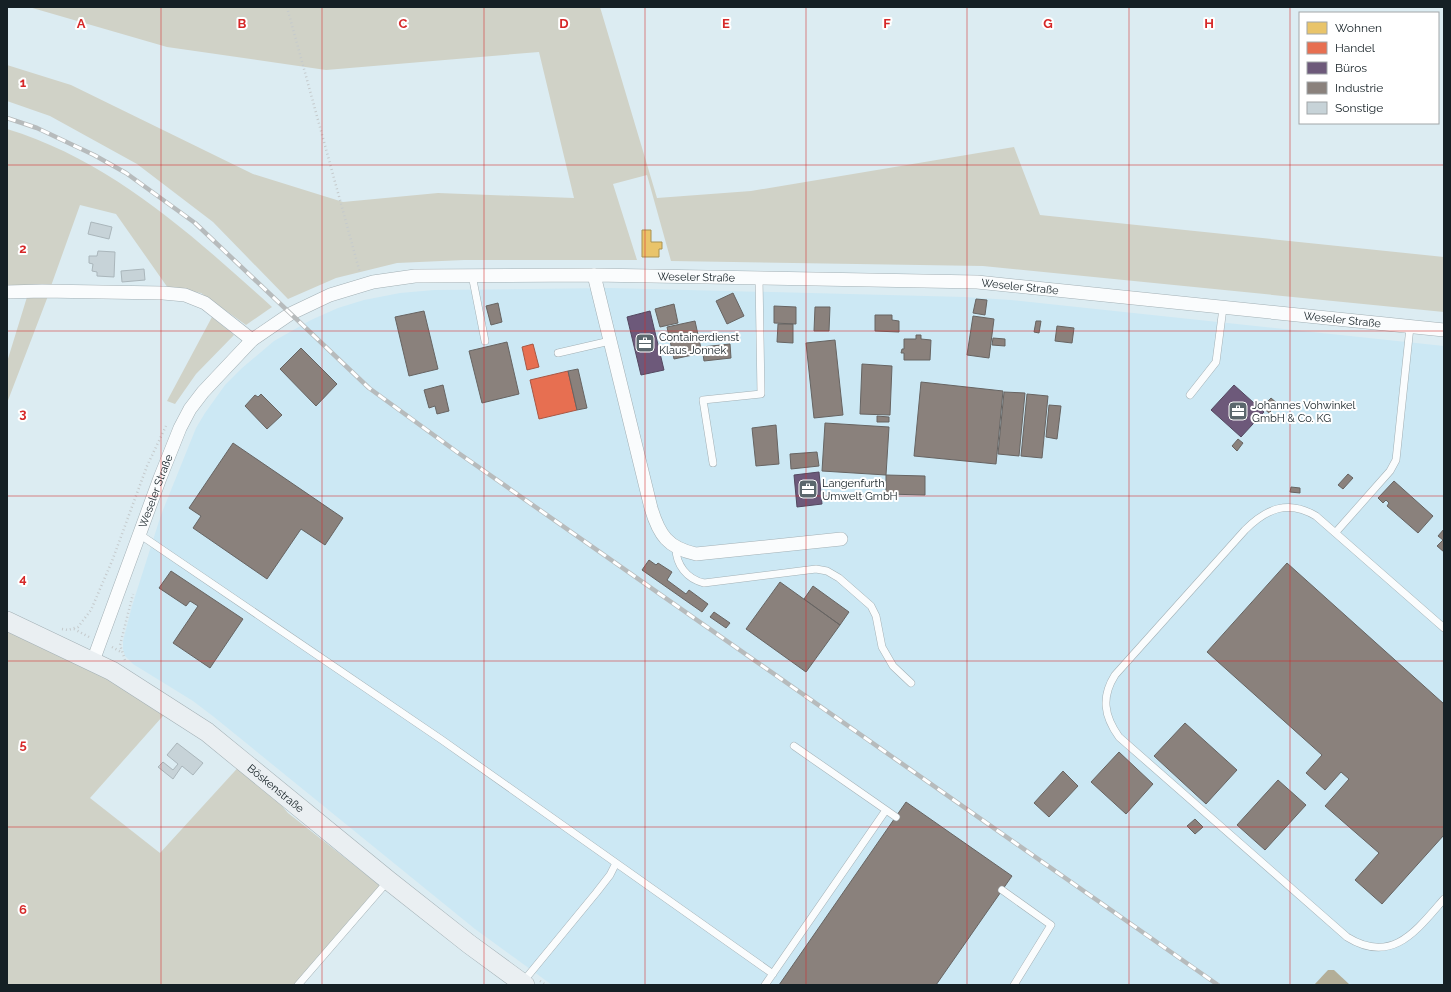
<svg xmlns="http://www.w3.org/2000/svg" width="1451" height="992" font-family="Raleway,sans-serif">
<style>
.built{fill:#cce8f4}
.green{fill:#d0d2c7}
.water{fill:#b3ae98}
.homes{fill:#e9c46a;stroke:#a99355}
.shops{fill:#e76f51;stroke:#a85744}
.offices{fill:#6d597a;stroke:#534860}
.industry{fill:#8a817c;stroke:#676462}
.building{fill:#c7d3d8;stroke:#aab6bb}
.lines{fill:none;stroke-linecap:round;stroke-linejoin:round}
.lane-casing{stroke:#a3b0b5;stroke-width:8}
.street-casing{stroke:#a3b0b5;stroke-width:14}
.secondary-casing{stroke:#a3b0b5;stroke-width:20}
.path{stroke:#c5cacc;stroke-width:2.5;stroke-dasharray:1 3;stroke-linecap:butt}
.lane{stroke:#fafcfd;stroke-width:7}
.street{stroke:#fafcfd;stroke-width:13}
.secondary{stroke:#eaeff2;stroke-width:19}
.rail-casing{stroke:#b7bbbc;stroke-width:4.5}
.rail{stroke:#fff;stroke-width:3;stroke-dasharray:9;stroke-linecap:butt}
.grid{fill:none;stroke:#d62828;stroke-width:1;stroke-opacity:0.55}
.labels{text-anchor:middle;stroke-width:4;stroke-linejoin:round;paint-order:stroke}
.street-label{font-size:11px;fill:#152025;stroke:#fff}
.poi-label{font-size:11px;fill:#152025;stroke:#fff;text-anchor:start}
.grid-label{font-size:13px;text-anchor:middle;font-weight:bold;fill:#d62828;stroke:#fff;stroke-width:4;stroke-linejoin:round;paint-order:stroke}
</style>
<rect width="100%" height="100%" fill="#dcecf2"/>
<path class="built" d="M610,288L965,297L1011,300L1444,346V985H552L475,929L214,717L193,701L133,664L125,656L123,649V641L132,606L161,515L196,428L205,413L225,385L242,368L274,341L311,320L338,308L364,300L400,293L434,290Z"/>
<path class="green" d="M29,7H600L657,198L751,191L1014,147L1040,215L1444,257V312L983,266L671,261L647,175L613,184L637,260H464L397,263L336,278L288,299L213,222L137,164L50,116L7,101V65L71,85L253,174L343,202L438,193L574,198L539,52L326,70L167,47Z
M7,129C112,161 192,235 272,307L246,325L201,293L168,288L116,214L80,205L51,286L7,287Z
M48,296L7,403V362L27,297Z
M212,317L234,335L196,374L175,404L167,401Z
M7,622L170,708L90,798L160,853L244,761L288,813L382,887L298,985H7Z"/>
<path class="water" d="M1328,970H1334L1350,985H1314Z"/>
<path class="homes" d="M642,230H651V242H662V249H659V257H642Z"/>
<path class="shops" d="M533,344L539,367L527,370L522,347Z
M568,371L577,410L539,419L530,380Z"/>
<path class="offices" d="M650,311L664,370L641,375L627,317Z
M1234,385L1264,412L1241,437L1211,410Z
M819,472L822,504L797,507L794,475Z"/>
<path class="industry" d="M733,293L744,316L727,324L716,301Z
M976,299L987,300L985,315L973,313Z
M498,303L502,322L491,325L486,306Z
M674,304L678,323L660,327L655,309Z
M774,306L796,307V324L774,323Z
M815,307H830L829,331H814Z
M424,311L438,369L409,376L395,317Z
M875,315H892V320L899,321V332L875,331Z
M973,316L994,319L989,358L967,355Z
M695,321L702,353L674,359L667,327Z
M1036,321H1041L1039,333L1034,332Z
M778,324H793V343L777,342Z
M1057,326L1074,328L1072,343L1055,341Z
M916,335H921V339L931,340L930,360H904V353H901L902,349H904V339H916Z
M993,338L1005,339V346L992,345Z
M835,340L843,415L814,418L806,343Z
M507,342L519,394L482,403L469,351Z
M730,344L731,358L704,361L702,347Z
M301,348L337,384L316,406L280,369Z
M862,364L892,366L890,415L860,414Z
M578,369L587,408L577,410L568,371Z
M921,382L1003,391L996,464L914,456Z
M443,385L449,411L437,414L435,406L429,408L424,390Z
M1004,392L1025,393L1019,456L998,454Z
M261,394L282,415L267,429L245,406L255,395L258,397Z
M1027,394L1048,396L1042,458L1021,456Z
M1271,398L1278,404L1269,413L1262,407Z
M1049,405L1061,406L1057,439L1046,437Z
M877,416L889,417V422H877Z
M825,423L889,427L886,475L822,471Z
M776,425L779,464L756,466L752,428Z
M1238,439L1243,443L1237,451L1232,446Z
M233,443L343,518L325,545L301,529L267,579L193,528L201,516L189,508Z
M817,452L819,466L791,469L790,454Z
M1348,474L1353,478L1343,489L1338,485Z
M886,475L925,476V495L886,494Z
M1394,481L1433,516L1418,533L1387,506L1389,503L1386,500L1383,503L1378,498Z
M1291,487L1300,488V493L1290,492Z
M1444,529V552L1437,546L1443,540L1438,536Z
M649,560L656,565L658,563L672,572L667,580L686,594L689,590L708,604L702,612L642,570Z
M1287,563L1444,704V835L1382,904L1355,880L1379,853L1325,806L1349,779L1341,772L1325,790L1306,773L1322,755L1207,652Z
M171,571L243,619L210,668L173,643L198,606L190,601L186,606L159,588Z
M780,582L840,625L806,672L746,629Z
M813,586L849,612L840,625L804,599Z
M714,612L730,623L726,628L710,617Z
M1185,723L1237,770L1206,804L1154,756Z
M1119,752L1153,784L1126,814L1091,782Z
M1063,771L1078,786L1049,817L1034,803Z
M1278,780L1306,805L1265,850L1237,825Z
M906,802L1012,876L936,985H779Z
M1195,819L1203,827L1195,834L1187,826Z"/>
<path class="building" d="M91,222L112,227L109,239L88,234Z
M98,251L115,252L114,277L97,276V272L92,271L93,264L89,263V256H97Z
M144,269L145,280L122,282L121,271Z
M177,743L203,763L193,775L182,766L173,779L158,767L163,762L173,770L178,764L167,755Z"/>
<g class="lines">
<defs>
<path id="lane" d="M472,275L485,341
M558,353L610,341
M1190,395L1216,362L1223,308
M713,463L703,400L761,394L759,278
M1336,532L1390,471L1396,460L1410,327
M139,534L442,740L773,974
M676,548C676,565 687,579 704,583L816,569L827,571L839,578L871,606L876,616L882,647L893,666L911,683
M1444,628L1316,516C1288,499 1266,509 1245,530L1115,675C1101,697 1104,716 1119,737L1347,937C1392,965 1416,931 1444,899
M886,810L896,817
M1002,890L1051,925L1014,985
M522,983L596,893L610,875L616,863
M298,985L388,881
M765,985L886,810L794,746"/>
<g id="street">
<path d="M594,275L651,508C659,535 668,548 696,554L841,539"/>
<path d="M7,292L42,291L163,293L185,295L205,303L252,340"/>
<path id="s1" d="M93,661L160,478L180,428L190,409L203,392L252,340L290,314L330,295L373,282L415,276L594,275L977,282L1444,330"/>
</g>
<g id="secondary">
<path id="s2" d="M7,621L112,671L207,732L388,880L469,944L525,985"/>
</g>
</defs>
<use href="#lane" class="lane-casing"/>
<use href="#street" class="street-casing"/>
<use href="#secondary" class="secondary-casing"/>
<path class="path" d="M287,7L360,273
M62,629L68,630L78,627L91,610L112,561L147,466L166,426
M74,629L89,637
M112,647L121,652
M125,660L120,645L133,594
M540,981L546,985"/>
<use href="#lane" class="lane"/>
<use href="#street" class="street"/>
<use href="#secondary" class="secondary"/>
<defs>
<path id="rail" d="M7,118L37,128L94,155L126,173L195,223L369,388L457,452L1218,985"/>
</defs>
<use href="#rail" class="rail-casing"/>
<use href="#rail" class="rail"/>
</g>
<path class="grid" d="M161,7V985M322,7V985M484,7V985M645,7V985M806,7V985M967,7V985M1129,7V985M1290,7V985M7,165H1444M7,331H1444M7,496H1444M7,661H1444M7,827H1444"/>
<defs>
<symbol id="office-square" viewBox="-11 -11 22 22"><rect x="-9" y="-9" width="18" height="18" rx="4" fill="#5b676d" stroke="#fff"/><path d="M-6-3h4V-5.5h4V-3h4V5H-6ZM-1-4.5V-3h2v-1.5ZM-6 0V1H6V0Z" fill="#fff"/></symbol>
</defs>
<g fill-rule="evenodd">
<use href="#office-square" x="634" y="332" width="22" height="22"/>
<use href="#office-square" x="1227" y="400" width="22" height="22"/>
<use href="#office-square" x="797" y="478" width="22" height="22"/>
</g>
<g class="labels">
<g class="street-label">
<text dy="4" stroke="none"><textPath href="#s1" startOffset="822">Weseler Straße</textPath></text>
<text dy="4" stroke="none"><textPath href="#s1" startOffset="1146">Weseler Straße</textPath></text>
<text dy="4" stroke="none"><textPath href="#s1" startOffset="1470">Weseler Straße</textPath></text>
<text dy="4" stroke="none"><textPath href="#s1" startOffset="181">Weseler Straße</textPath></text>
<text dy="4" stroke="none"><textPath href="#s2" startOffset="318">Böskenstraße</textPath></text>
</g>
<g class="poi-label">
<text x="659" y="341">Containerdienst<tspan x="659" dy="13">Klaus Jonnek</tspan></text>
<text x="1252" y="409">Johannes Vohwinkel<tspan x="1252" dy="13">GmbH &amp; Co. KG</tspan></text>
<text x="822" y="487">Langenfurth<tspan x="822" dy="13">Umwelt GmbH</tspan></text>
</g>
</g>
<g class="grid-label">
<text x="81" y="28">A</text>
<text x="242" y="28">B</text>
<text x="403" y="28">C</text>
<text x="564" y="28">D</text>
<text x="726" y="28">E</text>
<text x="887" y="28">F</text>
<text x="1048" y="28">G</text>
<text x="1209" y="28">H</text>
<text x="23" y="87">1</text>
<text x="23" y="253">2</text>
<text x="23" y="418">3</text>
<text x="23" y="583">4</text>
<text x="23" y="749">5</text>
<text x="23" y="914">6</text>
</g>
<rect width="1451" height="992" fill="none" stroke="#152025" stroke-width="16"/>
<rect x="1299" y="12" width="140" height="112" fill="#ffffff" stroke="#a1a6a8"/>
<rect x="1307" y="22" width="20" height="12" fill="#e9c46a" stroke="#a1a6a8"/>
<text x="1335" y="32" font-size="12" fill="#152025">Wohnen</text>
<rect x="1307" y="42" width="20" height="12" fill="#e76f51" stroke="#a1a6a8"/>
<text x="1335" y="52" font-size="12" fill="#152025">Handel</text>
<rect x="1307" y="62" width="20" height="12" fill="#6d597a" stroke="#a1a6a8"/>
<text x="1335" y="72" font-size="12" fill="#152025">Büros</text>
<rect x="1307" y="82" width="20" height="12" fill="#8a817c" stroke="#a1a6a8"/>
<text x="1335" y="92" font-size="12" fill="#152025">Industrie</text>
<rect x="1307" y="102" width="20" height="12" fill="#c7d3d8" stroke="#a1a6a8"/>
<text x="1335" y="112" font-size="12" fill="#152025">Sonstige</text>
</svg>
